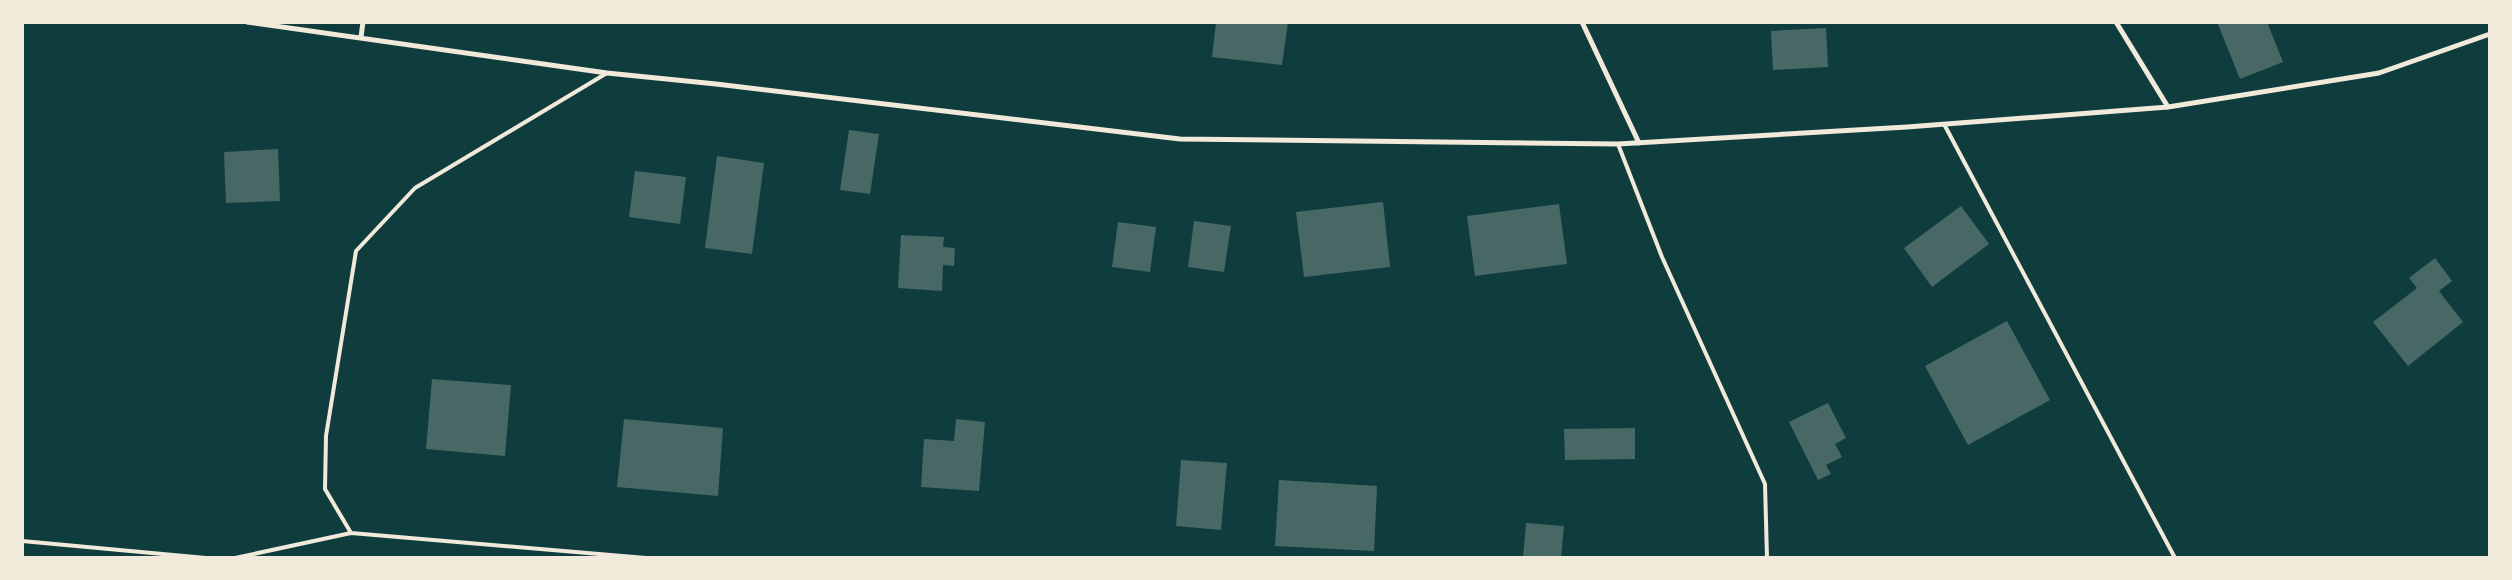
<svg xmlns="http://www.w3.org/2000/svg" width="2512" height="580" font-family="'Sofia Sans Condensed',sans-serif">
<style>
.building{fill:#486865}
.lines{fill:none;stroke-linecap:round;stroke-linejoin:round}
.service{stroke:#f1e9da;stroke-width:4}
.minor{stroke:#f1e9da;stroke-width:5}
</style>
<rect width="100%" height="100%" fill="#0f3d3e"/>
<path class="building" d="M1216,22H1288L1282,65L1212,57Z
M2217,22H2267L2283,62L2240,79Z
M1826,28L1828,67L1773,70L1771,31Z
M849,130L879,134L870,194L840,190Z
M278,149L280,201L226,203L224,152Z
M717,156L764,163L752,254L705,248Z
M635,171L686,177L680,224L629,217Z
M1383,202L1390,267L1304,277L1296,212Z
M1559,204L1567,264L1475,276L1467,216Z
M1961,206L1989,244L1932,287L1904,248Z
M1194,221L1231,226L1224,272L1188,267Z
M1118,222L1156,227L1150,272L1112,267Z
M901,235L944,237L943,247L955,248L954,266L943,265L942,291L898,288Z
M2435,258L2452,281L2439,291L2463,322L2408,366L2373,322L2417,288L2409,278Z
M2007,321L2050,400L1968,445L1925,366Z
M432,379L511,385L505,456L426,449Z
M1828,403L1846,438L1835,444L1842,457L1826,465L1831,474L1818,480L1789,422Z
M624,419L723,428L718,496L617,487Z
M956,419L985,422L979,491L921,487L924,439L954,441Z
M1635,428V459L1565,460L1564,429Z
M1181,460L1227,463L1221,530L1176,526Z
M1279,480L1377,486L1374,551L1275,546Z
M1526,523L1564,526L1561,558H1523Z"/>
<g class="lines">
<path class="service" d="M1944,124L2175,558
M1618,144L1662,257L1765,484L1767,558
M351,533L325,489L326,436L356,251L415,188L607,73
M22,541L206,558
M235,558L351,533L646,558"/>
<path class="minor" d="M247,22L607,73L716,84L1180,139L1618,144L1907,127L2168,107L2379,73L2490,34
M1582,22L1639,143
M2116,22L2168,107
M361,37L363,22"/>
</g>
<rect width="2512" height="580" fill="none" stroke="#f1e9da" stroke-width="48"/>
</svg>
